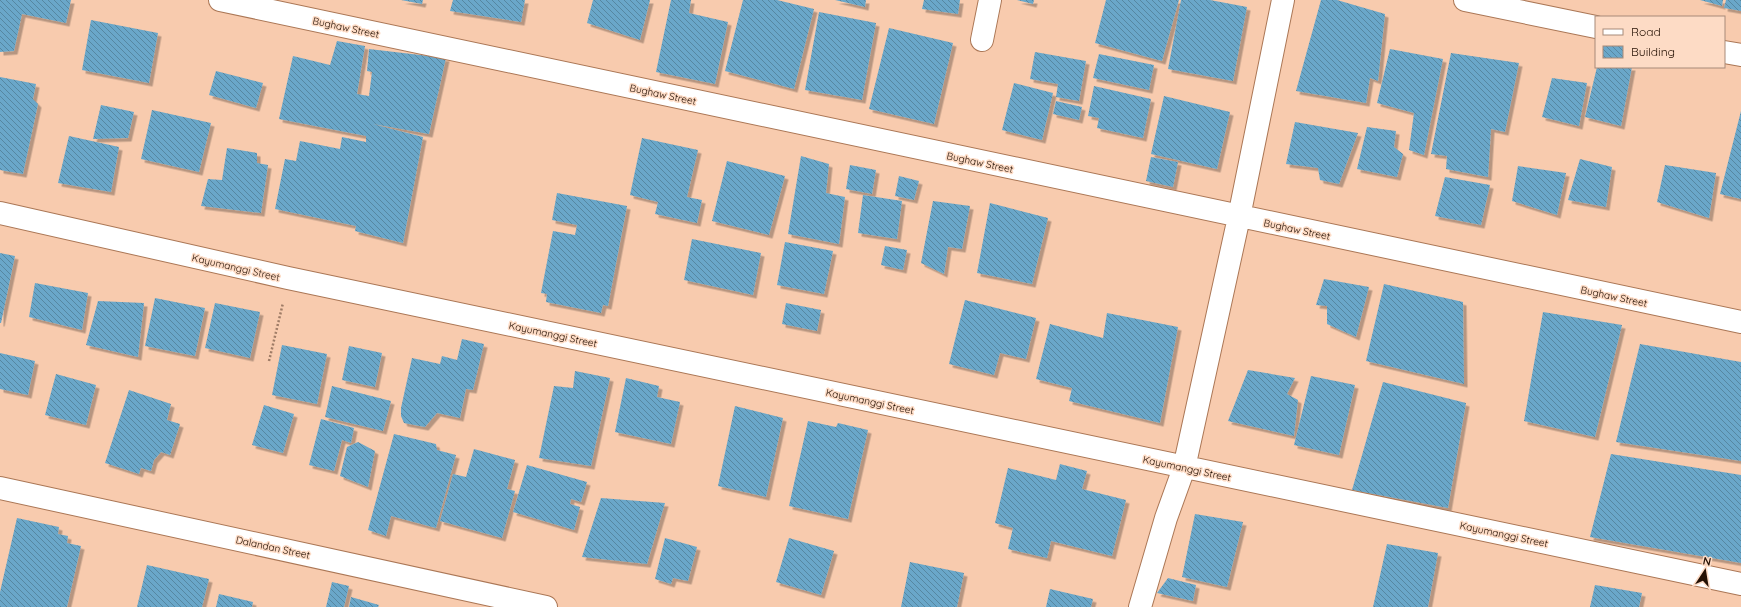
<svg xmlns="http://www.w3.org/2000/svg" width="1741" height="607" font-family="Quicksand,sans-serif">
<style>
.building{fill:url(#building-back-hatch);filter:url(#shadow)}
.lines{fill:none;stroke-linecap:round;stroke-linejoin:round}
.minor-casing{stroke:#ab7756;stroke-width:24}
.path{stroke:#9f7c66;stroke-width:2.5;stroke-dasharray:2 2;stroke-linecap:butt}
.minor{stroke:#fff;stroke-width:22}
.labels{text-anchor:middle;stroke-width:3;stroke-linejoin:round;paint-order:stroke}
.street-label{font-size:10px;fill:#251104;stroke:#fddbc5}
</style>
<defs>
<pattern id="building-back-hatch" width="6" height="6" patternUnits="userSpaceOnUse"><rect width="6" height="6" fill="#6aa7c9"/><path d="M-1 5l2 2M0 0l6 6M5-1l2 2" fill="none" stroke="#5787a1"/></pattern>
<filter id="shadow"><feDropShadow dx="3.5" dy="3.5" stdDeviation="0" flood-color="#0004"/></filter>
</defs>
<rect width="100%" height="100%" fill="#f8cbae"/>
<path class="building" d="M0,0H71L66,23L22,14L14,51L0,52Z
M401,0H423L422,4Z
M453,0H525L521,22L450,11Z
M593,0H650L640,40L587,23Z
M671,0H691L689,13L728,22L715,84L656,72Z
M743,0H777L814,9L794,89L725,71Z
M835,0H866L865,7Z
M924,0H960L958,14L922,9Z
M1017,0H1034L1033,4Z
M1106,0H1179L1162,61L1095,43Z
M1181,0H1210L1247,7L1233,81L1168,69Z
M1321,0H1337L1385,14L1378,81L1370,78L1366,103L1296,91Z
M1700,0H1723L1722,6Z
M1726,0H1741V11L1724,8Z
M819,12L876,23L862,100L805,90Z
M91,20L158,33L149,83L82,70Z
M889,28L953,43L934,124L869,109Z
M337,41L365,46L357,94L369,96L372,72L367,71L369,49L446,58L429,134L373,124L423,137L403,243L355,231L356,226L275,209L285,159L296,161L300,141L340,149L342,137L366,142V136L279,119L293,56L330,65Z
M1390,49L1443,59L1424,155L1409,150L1414,113L1377,103Z
M1035,52L1086,61L1079,101L1056,97L1058,84L1030,79Z
M1451,53L1519,63L1505,132L1491,129L1488,177L1446,169L1447,156L1431,154Z
M1099,54L1154,65L1149,90L1093,78Z
M1597,67H1632L1621,126L1585,117Z
M216,71L263,83L256,108L209,95Z
M0,77L36,84L33,99L38,104L23,174L0,170Z
M1552,78L1587,83L1579,126L1542,117Z
M1014,83L1053,93L1042,140L1002,130Z
M1094,86L1151,99L1143,138L1097,128L1099,118L1088,116Z
M1164,96L1230,112L1217,169L1151,154Z
M1056,101L1082,107L1079,120L1053,114Z
M101,105L134,112L128,138L93,139Z
M152,110L211,123L199,172L141,159Z
M1741,111V199L1720,194Z
M1295,122L1358,133L1339,184L1320,180L1318,168L1286,164Z
M1367,127L1396,131L1394,147L1403,154L1397,177L1357,169Z
M69,136L119,147L111,192L58,183Z
M642,138L698,150L687,197L702,200L697,223L655,214L658,202L630,195Z
M227,148L257,153V163L268,165L261,213L201,206L208,179L222,180Z
M801,156L829,164L826,193L845,197L839,244L788,234Z
M1151,157L1178,162L1173,187L1146,181Z
M1580,159L1612,167L1606,207L1568,200Z
M727,161L785,176L769,235L712,221Z
M850,165L876,170L872,194L846,189Z
M1665,165L1716,173L1709,218L1657,202Z
M1518,166L1566,173L1557,215L1512,201Z
M899,176L919,181L914,200L895,196Z
M1445,177L1490,185L1481,225L1435,216Z
M557,193L627,206L608,306L603,305L601,313L546,302L547,294L541,293L553,231L575,235L577,225L552,220Z
M863,195L902,201L897,239L858,233Z
M933,201L970,206L962,249L948,247L944,274L921,263Z
M990,203L1048,218L1032,284L977,273Z
M692,239L761,253L753,295L684,280Z
M785,242L833,251L824,294L777,285Z
M885,246L907,250L903,270L881,265Z
M0,253L15,256L1,323H0Z
M1324,279L1369,287L1356,337L1327,324V306L1316,305Z
M35,283L88,293L82,330L29,317Z
M1384,284L1463,302L1464,384L1366,361Z
M155,298L205,308L195,356L145,346Z
M965,300L1036,318L1026,359L1000,353L994,375L949,364Z
M98,301L144,303L138,357L86,345Z
M215,303L260,312L250,358L205,348Z
M786,303L821,310L817,331L782,324Z
M1543,312L1622,325L1595,437L1524,421Z
M1107,313L1178,327L1160,423L1069,401L1072,388L1036,379L1050,324L1103,338Z
M462,339L484,344L473,390L466,389L460,418L437,413L425,427L404,423L401,416V408L412,358L440,364L442,356L457,360Z
M1640,344L1741,362V461L1616,442Z
M282,345L327,354L317,404L272,395Z
M349,346L382,353L375,387L342,380Z
M0,353L35,361L28,395L0,389Z
M1248,370L1295,378L1287,394L1298,400L1294,436L1228,421Z
M575,371L610,378L591,466L539,458L554,386L573,388Z
M56,374L96,385L86,425L45,415Z
M1311,376L1355,385L1339,455L1294,445Z
M626,378L659,386L657,397L680,402L671,444L615,432Z
M1383,382L1466,403L1448,508L1352,490Z
M332,386L391,401L383,431L325,417Z
M129,390L171,404L167,420L180,424L170,455L161,452L154,460L151,471L141,468L139,474L105,463Z
M264,405L294,414L283,453L252,445Z
M735,406L783,418L766,497L718,486Z
M321,419L354,428L351,443L342,440L334,471L309,465Z
M808,421L836,427L838,423L868,430L848,519L789,506Z
M394,434L436,444L437,450L456,455L436,528L391,516L386,536L368,530Z
M358,442L375,451L368,487L340,476L347,447Z
M474,449L515,460L507,489L515,491L502,538L440,521L453,474L466,477Z
M1611,454L1741,475V563L1590,537Z
M1060,464L1087,471L1082,489L1126,500L1112,556L1051,541L1047,558L1008,549L1013,528L995,523L1008,468L1056,480Z
M527,465L587,482L581,502L571,499L570,504L580,507L574,530L513,512Z
M601,498L665,503L647,564L582,557Z
M1195,514L1243,522L1227,587L1182,577Z
M17,518L59,527L58,534L68,536L67,543L81,546L67,607H0V592Z
M665,538L697,547L688,581L673,578L671,584L655,579Z
M789,538L834,551L821,595L776,582Z
M1387,544L1438,553L1428,607H1373Z
M910,562L964,573L957,607H901Z
M147,565L209,579L202,607H137Z
M1168,578L1196,585L1193,601L1157,593Z
M332,582L349,586L344,607H326Z
M1595,585L1642,593L1639,607H1590Z
M1050,589L1093,599L1091,607H1046Z
M219,594L253,602L252,607H216Z
M351,597L379,605L378,607H349Z"/>
<g class="lines">
<defs>
<path id="minor" d="M220,0L1741,322
M1465,0L1596,27
M982,40L990,0
M1724,52L1741,55
M0,213L288,278L1741,584
M0,488L546,607
M1140,607L1166,518L1184,468L1239,217L1283,0"/>
</defs>
<use href="#minor" class="minor-casing"/>
<path class="path" d="M269,361L283,303"/>
<use href="#minor" class="minor"/>
</g>
<g class="labels">
<g class="street-label">
<text transform="translate(346 27) rotate(12)" y="4">Bughaw Street</text>
<text transform="translate(663 94) rotate(12)" y="4">Bughaw Street</text>
<text transform="translate(980 162) rotate(12)" y="4">Bughaw Street</text>
<text transform="translate(1297 229) rotate(12)" y="4">Bughaw Street</text>
<text transform="translate(236 267) rotate(13)" y="4">Kayumanggi Street</text>
<text transform="translate(1614 296) rotate(12)" y="4">Bughaw Street</text>
<text transform="translate(553 334) rotate(12)" y="4">Kayumanggi Street</text>
<text transform="translate(870 401) rotate(12)" y="4">Kayumanggi Street</text>
<text transform="translate(1187 468) rotate(12)" y="4">Kayumanggi Street</text>
<text transform="translate(1504 534) rotate(12)" y="4">Kayumanggi Street</text>
<text transform="translate(273 547) rotate(12)" y="4">Dalandan Street</text>
</g>
</g>
<rect x="1595" y="16" width="130" height="52" fill="#fddbc5" stroke="#a78a78"/>
<rect x="1603" y="29" width="20" height="6" fill="#ffffff" stroke="#a78a78"/>
<text x="1631" y="36" font-size="12" fill="#251104">Road</text>
<rect x="1603" y="46" width="20" height="12" fill="url(#building-back-hatch)" stroke="#a78a78"/>
<text x="1631" y="56" font-size="12" fill="#251104">Building</text>
<g transform="translate(1705 571) rotate(12)" stroke="#fddbc5" stroke-width="3" paint-order="stroke">
<path d="M0-3L7 15L0 10L-7 15Z" fill="#251104"/>
<text y="-6" font-size="11" font-weight="bold" text-anchor="middle" fill="#251104">N</text>
</g>
</svg>
